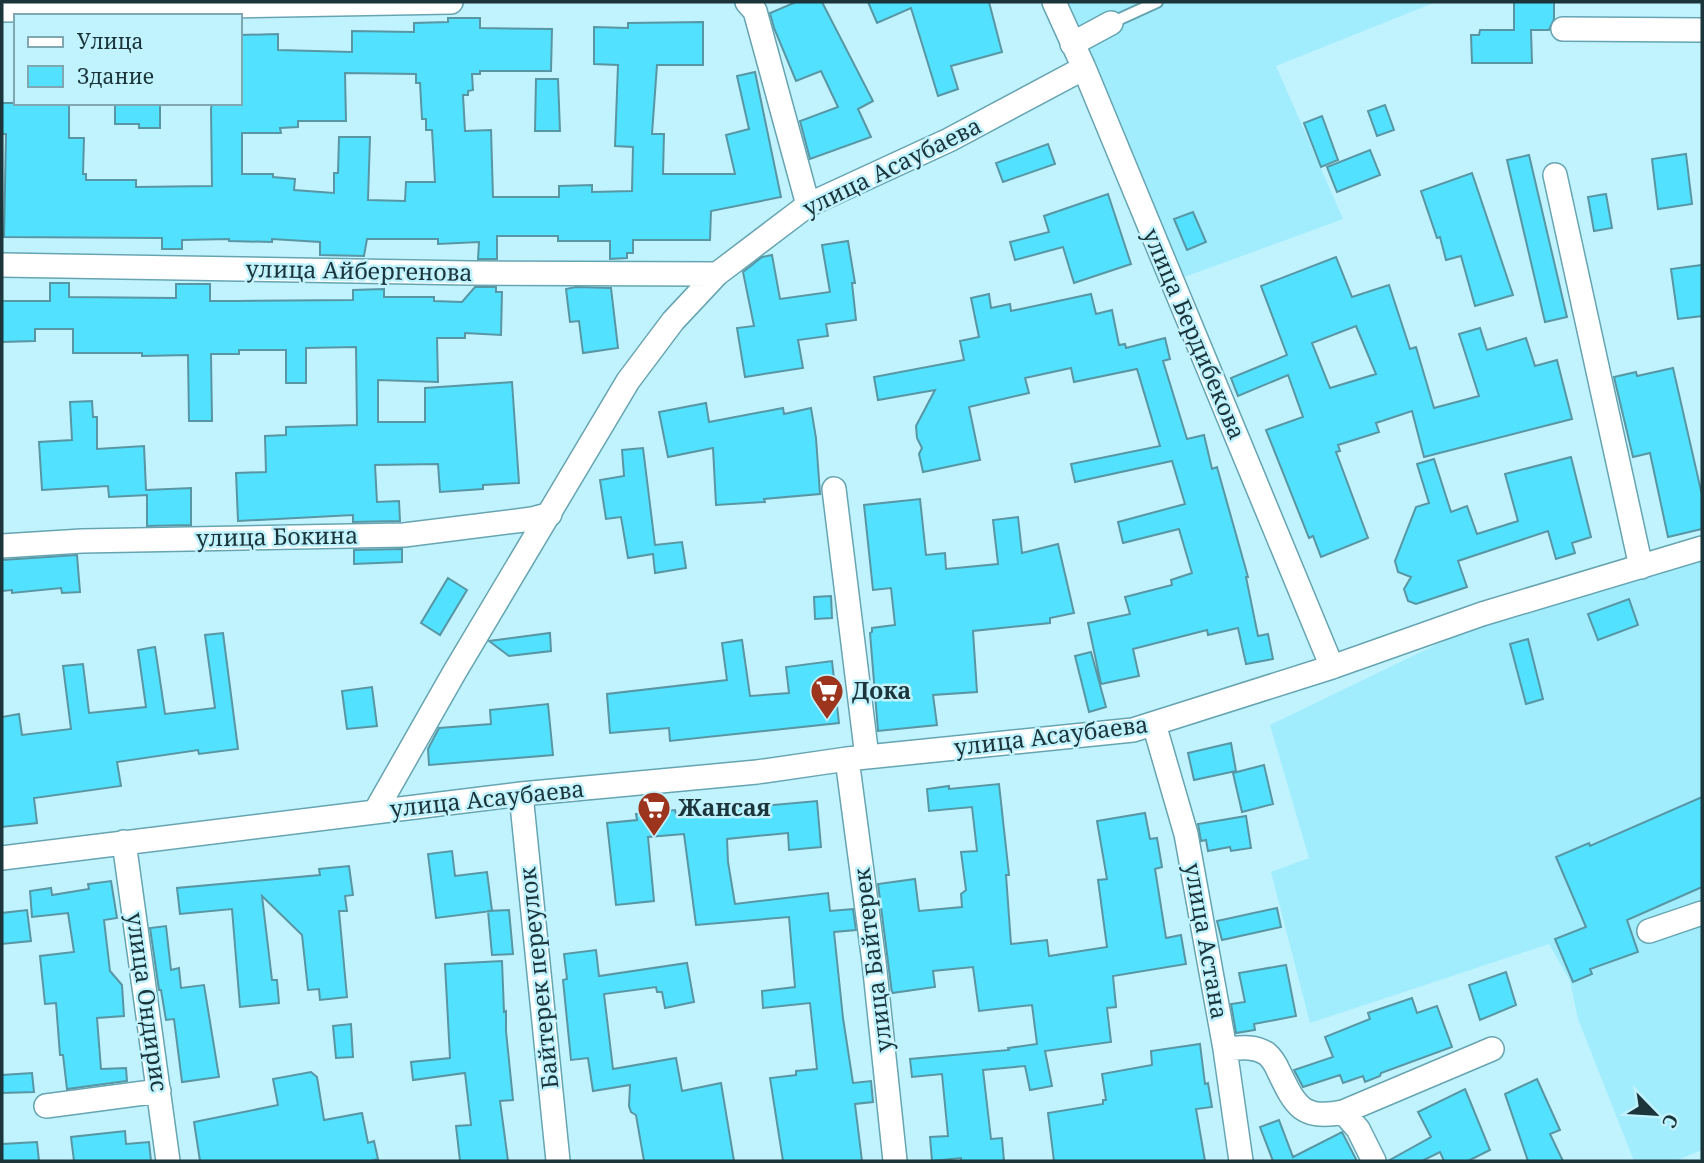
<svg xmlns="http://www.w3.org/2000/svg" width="1704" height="1163" font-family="'Noto Serif',serif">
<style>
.built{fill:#a1ecfd}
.building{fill:#52e1fe;stroke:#5896a4;stroke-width:2;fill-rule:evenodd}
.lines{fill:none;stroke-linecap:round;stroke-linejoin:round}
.service-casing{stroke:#66a4b2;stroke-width:14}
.minor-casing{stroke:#66a4b2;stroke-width:26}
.service{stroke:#fff;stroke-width:10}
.minor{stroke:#fff;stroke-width:23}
.labels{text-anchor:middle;stroke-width:5;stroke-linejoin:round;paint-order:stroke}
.street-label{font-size:23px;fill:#1b353b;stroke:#c1f3ff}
.poi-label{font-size:23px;font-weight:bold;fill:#1b353b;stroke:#c1f3ff;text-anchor:start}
</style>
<rect width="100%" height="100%" fill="#c1f3ff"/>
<path class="built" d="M1063,2H1436L1276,66L1343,219L1179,279Z
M1702,555V1150L1675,1161H1634L1578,1019L1570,981L1549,944L1310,1023L1271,872L1309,858L1270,725L1479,624Z"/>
<path class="building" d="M796,2H822L873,101L858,109L871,137L810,159L800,121L838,107L821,71L796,81L774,28L770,13Z
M868,2H989L1002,52L951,66L958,89L938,96L911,8L877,23Z
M1514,2H1554V19L1549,30H1531L1532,63H1472L1471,35H1479L1480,30H1514Z
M448,18H480V28L552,29L551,71H480V74H472L473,90L468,91V95H463L465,131L491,130L493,197H559V186L592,185V192L632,191L633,147L615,146L618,65L594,64V27L628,28V23L703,22V65H657L652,134H664L663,174H735L726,135L749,129L737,76L755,72L781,197L711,211L710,240H633V253H627V258L610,259V241H558V236H497V259H478L479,242L438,244V239H367L364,256L320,255V242L272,239V242L229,241V239L182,240V249H162V238L4,237L6,134H2V103H69V138H84L83,174H86V180H136V187L212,186L211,108L213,103H240V35L278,34V50L352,52V31L414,32V23L448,22ZM345,73L416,74V83H420L422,119H426V130H432L435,182H406L405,201L368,200L370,137H339L338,173H334V193L294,190L295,179L273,177V174H242V133H281L280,128L298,127V121H346Z
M536,79H558L560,131H535Z
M115,103H160V128H139V124H115Z
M1385,105L1394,130L1377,136L1368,111Z
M1322,116L1338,160L1321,167L1304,123Z
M1048,144L1055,164L1003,182L996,163Z
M1370,150L1380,175L1337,192L1327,167Z
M1686,154L1692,204L1658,209L1652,159Z
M1529,155L1567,317L1545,322L1507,160Z
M1472,173L1513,295L1475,306L1461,256L1446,260L1440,237L1437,238L1421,191Z
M1108,194L1131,264L1074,283L1063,247L1015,260L1010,242L1049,232L1044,216Z
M1606,194L1612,228L1594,231L1588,197Z
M1193,212L1206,242L1187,250L1174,219Z
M848,241L855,283H852L856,320L826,324L828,336L798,340L803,368L745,377L737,328L754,326L743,272L762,257L772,255L780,299L830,292L822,245Z
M1336,257L1352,297L1389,285L1410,349L1416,347L1434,408L1479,396L1459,334L1480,328L1487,350L1526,338L1535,366L1557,360L1572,419L1424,457L1412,411L1376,423L1379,432L1338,445L1340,451L1336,452L1368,538L1321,557L1313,536L1309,538L1266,430L1303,417L1288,375L1238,396L1231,378L1287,355L1261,286ZM1356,326L1376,374L1330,388L1312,343Z
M1702,265V316L1678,319L1671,269Z
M50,283H69V297L176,298V284H210V301H238L353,300V290L384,289V297H434V301L462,302L475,287H496V292H502L501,335L465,333V338H437L438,382L378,380V422H425V388L512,382L519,483L483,485V489L440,492L438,464L375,465L377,502L399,501L400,521L353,522V515L238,521L236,473L266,472L265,436L286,435V427L357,425L356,347L306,348V383H286V350H239V354H211L212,421H189L188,355L142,356V353H73V329H35V341L2,342V301H50Z
M576,287L611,288L618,348L583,353L579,321L570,322L566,289Z
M989,294L991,308L1010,304L1011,311L1091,294L1096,314L1112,310L1119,345L1125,344L1126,348L1165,338L1170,359L1163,361L1187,439L1204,435L1212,469L1217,467L1248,577H1246L1258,636L1268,634L1273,659L1246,664L1238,628L1208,635L1207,630L1133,649L1139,676L1101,684L1088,623L1130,614L1125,597L1172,585L1171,580L1192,573L1179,529L1123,543L1118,522L1185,504L1172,461L1075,482L1071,464L1160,446L1137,369L1074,382L1071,368L1025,378L1029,393L969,407L980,460L923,472L919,454L922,448L917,438L916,426L935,390L878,400L874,377L964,360L960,341L979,337L971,298Z
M1673,368L1702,495V529L1668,537L1650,453L1633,457L1614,377L1636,372L1637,376Z
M92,401L93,417H97V449L144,446L146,490L191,488V525L147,526V495L109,497L108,486L42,490L39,442L72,440L70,402Z
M706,403L709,422L783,408L784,414L811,408L816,438L820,494L764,499L765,502L716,505L713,448L668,457L659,412Z
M643,448L655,545L682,542L686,568L655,573L653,554L628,558L621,517L606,519L600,480L624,476L622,450Z
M1571,457L1591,537L1572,543L1575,553L1556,559L1548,531L1458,561L1467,587L1416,604L1408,601L1404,589L1411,577L1398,572L1395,561L1416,507L1429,503L1417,464L1434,459L1451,512L1467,506L1477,534L1518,521L1505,474Z
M920,499L926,555L945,553L946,569L998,564L993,520L1018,517L1022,553L1058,544L1074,613L1050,618V623L973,631L977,692L933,695L937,725L878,731L870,633L872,632V628L895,625L891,588L873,590L864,505Z
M402,549V562L354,564V550Z
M77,555L80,592L62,593L61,588L12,593V590L2,591V560Z
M448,578L467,590L440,635L421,623Z
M831,596L832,618L815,619L814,597Z
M1629,599L1638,625L1598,640L1588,614Z
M223,633L238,749L199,754L198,750L117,762L121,786L34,798L37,823L2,827V717L19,714L22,735L71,729L63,666L83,664L89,713L146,707L138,650L155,647L165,714L215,708L205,635Z
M550,633L551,651L509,656L489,641Z
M1528,639L1543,699L1526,704L1510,644Z
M742,640L750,696L789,693L786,667L832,661L839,723L670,741L669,728L610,733L607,694L727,680L722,643Z
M1091,652L1106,707L1089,712L1075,656Z
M372,687L377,726L347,729L342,691Z
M548,704L553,755L429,765L428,749L439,728L491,724L490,710Z
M1231,743L1236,771L1194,780L1188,753Z
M1264,765L1273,804L1242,812L1233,773Z
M999,784L1009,875H1006L1011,944L1047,940L1049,956L1107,947L1098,880L1107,879L1097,821L1145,813L1150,839L1157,838L1162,867L1155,869L1166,938L1181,935L1186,964L1113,976L1116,1007L1107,1008L1111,1042L1045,1051L1052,1086L1030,1090L1025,1066L983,1070L991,1139L1002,1138L1004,1161H961V1158L932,1161L930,1137L948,1136L942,1074L912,1077L910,1059L1009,1050L1008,1048L1037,1044L1032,1005L979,1011L973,967L933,971L935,987L892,993L878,884L915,879L919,911L962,907L961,894L966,890L961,852L977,851L972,807L929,811L927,789L949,786V789Z
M1702,797V887L1627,920L1638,952L1590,969L1592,974L1573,982L1555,939L1586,927L1556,857L1589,843L1590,846Z
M817,801L821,847L789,850L788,833L727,839L728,862L735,904L828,893L830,911L853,909L856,930L834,932L843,1018L853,1083L871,1081L873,1102L855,1104L862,1161H783L770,1078L796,1075V1071L817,1069L810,1003L763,1008L762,991L795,987L789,917L696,925L684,834L648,837L654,901L616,905L607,823L637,820L636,814L675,810L676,814Z
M1246,816L1251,848L1231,851L1230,847L1208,851L1206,840L1201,841L1198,824Z
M452,851L455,876L487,872L492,911L436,918L428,854Z
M349,866L353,895L345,896L347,911H339L347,997L320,1000L319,989L308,990L302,935L262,896L272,980H277L279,1003L240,1007L232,909L180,914L177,888L320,875L319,869Z
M111,881L117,918L104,920L110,971L122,985L124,1016L97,1018L101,1069L126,1068L127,1081L67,1089L63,1055H60L56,1003L45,1004L40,956L74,952L68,913L32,917L30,891L51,888L52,895L89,889L88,884Z
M1277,908L1281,927L1222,940L1217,921Z
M27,910L31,941L2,944V913Z
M509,910L513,954L492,955L488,911Z
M166,926L171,970L179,968L181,988L204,985L219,1077L182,1082L174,1019L166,1020L161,990H159L150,928Z
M596,950L599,976L687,963L694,1002L665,1008L662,992H657L656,987L604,994L613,1069L676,1058L682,1091L721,1083L734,1161H644L636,1115L631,1112L629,1106L630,1085L593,1091L588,1058L571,1060L563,980L567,979L564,954Z
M502,961L504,1012L506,1011V1031L513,1100L500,1101L508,1161H460L456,1126L471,1125L465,1073L413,1080L411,1062L450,1058L445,964Z
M1286,965L1296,1016L1254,1024L1255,1030L1236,1033L1231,1004L1245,1002L1239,973Z
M1506,972L1516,1005L1480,1020L1469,985Z
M1412,998L1417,1013L1437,1006L1452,1047L1381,1073L1380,1076L1365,1082L1363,1076L1343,1083L1340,1075L1303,1087L1294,1070L1333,1057L1325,1037L1370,1019L1368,1013Z
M351,1024L353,1057L336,1058L333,1026Z
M1200,1044L1205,1084L1208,1083L1212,1107L1196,1109L1205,1161H1054L1048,1113L1103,1104V1100H1106L1102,1074L1152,1065L1151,1051Z
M311,1072L317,1077L324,1120L362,1113L368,1143L374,1141L378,1159L371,1161H200L194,1122L278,1105L273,1079Z
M32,1073L34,1092L2,1093V1075Z
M1537,1079L1560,1130L1550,1134L1563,1161H1528L1505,1094Z
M1465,1089L1490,1150L1468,1161H1444L1440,1152L1422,1161H1388L1431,1137L1418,1112Z
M1279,1120L1293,1157L1342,1132L1357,1161H1273L1260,1127Z
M125,1131L126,1144L149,1142L151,1161H74L71,1137Z
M37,1142L39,1161H2V1144Z"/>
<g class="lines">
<defs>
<path id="service" d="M1111,23L1157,2"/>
<path id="minor" d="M747,2L755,11L808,205
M1054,2L1084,68L1332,667
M2,10L451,2
M1563,29L1702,30
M1072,44L1111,23
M1555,175L1641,567
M2,265L470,273L717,274
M834,489L867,757
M2,546L82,541L404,535L532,519L550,514
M1154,724L1186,834L1225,1049L1241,1161
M847,759L874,962L895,1161
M521,794L558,1161
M375,812L454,673L628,381L673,321L717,274L808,205L949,140L1084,68
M124,842L168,1161
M2,858L521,794L757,772L847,759L1133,730L1332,667L1482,614L1702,548
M1649,931L1702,913
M1225,1049C1239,1048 1254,1045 1267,1054C1273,1059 1276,1065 1279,1072C1295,1105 1302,1121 1343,1112L1492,1049
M46,1106L159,1091
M1343,1112L1358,1129L1374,1161"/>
</defs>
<use href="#service" class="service-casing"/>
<use href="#minor" class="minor-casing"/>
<use href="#service" class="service"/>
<use href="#minor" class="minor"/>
</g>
<defs>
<symbol id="supermarket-pin" viewBox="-11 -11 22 30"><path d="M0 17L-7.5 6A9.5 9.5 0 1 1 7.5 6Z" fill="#9d341e" stroke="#c1f3ff"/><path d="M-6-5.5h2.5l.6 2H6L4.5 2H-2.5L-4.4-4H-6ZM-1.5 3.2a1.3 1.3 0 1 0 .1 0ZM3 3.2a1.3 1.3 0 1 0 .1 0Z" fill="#fff"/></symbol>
</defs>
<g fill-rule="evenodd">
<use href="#supermarket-pin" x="808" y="672" width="38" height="52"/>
<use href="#supermarket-pin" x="635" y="789" width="38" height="52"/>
</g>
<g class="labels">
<g class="street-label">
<text transform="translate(892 167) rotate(-26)" y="8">улица Асаубаева</text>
<text transform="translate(359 271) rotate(1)" y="8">улица Айбергенова</text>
<text transform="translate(1194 334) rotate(67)" y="8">улица Бердибекова</text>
<text transform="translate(277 537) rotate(-1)" y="8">улица Бокина</text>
<text transform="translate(1051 736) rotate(-7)" y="8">улица Асаубаева</text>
<text transform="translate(487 799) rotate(-6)" y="8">улица Асаубаева</text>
<text transform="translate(1206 941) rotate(80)" y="8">улица Астана</text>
<text transform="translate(873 960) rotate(-97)" y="8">улица Байтерек</text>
<text transform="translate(539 978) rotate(-96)" y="8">Байтерек переулок</text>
<text transform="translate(147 1002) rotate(82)" y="8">улица Ондирис</text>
</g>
<g class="poi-label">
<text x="852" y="699">Дока</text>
<text x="678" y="816">Жансая</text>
</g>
</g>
<rect width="1704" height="1163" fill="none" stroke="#1b353b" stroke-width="7"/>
<rect x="14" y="14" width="228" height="91" fill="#c1f3ff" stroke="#7fa7b1" stroke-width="2"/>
<rect x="28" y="37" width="35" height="10" fill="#ffffff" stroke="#7fa7b1" stroke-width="2"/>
<text x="77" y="49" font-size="21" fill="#1b353b">Улица</text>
<rect x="28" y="66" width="35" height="21" fill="#52e1fe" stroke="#7fa7b1" stroke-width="2"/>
<text x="77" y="84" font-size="21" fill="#1b353b">Здание</text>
<g transform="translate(1655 1114) rotate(115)" stroke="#c1f3ff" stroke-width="5" paint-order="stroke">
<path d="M0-5L12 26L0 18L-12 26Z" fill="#1b353b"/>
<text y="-10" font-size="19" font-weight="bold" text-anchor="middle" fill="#1b353b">С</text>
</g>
</svg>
